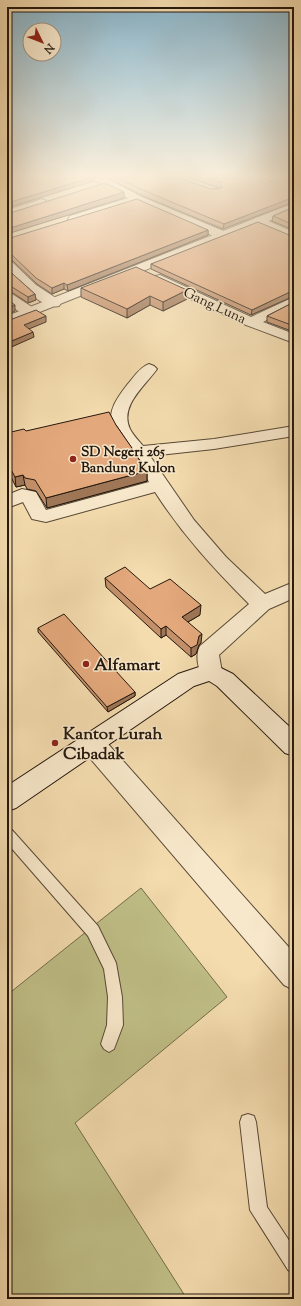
<svg xmlns="http://www.w3.org/2000/svg" width="301" height="1306" font-family="'Sorts Mill Goudy',serif">
<style>
.green{fill:#c0bf87;stroke:#726c4a}
.lines{fill:none;stroke-linecap:round;stroke-linejoin:round}
.service-casing{stroke:#584936;stroke-width:2}
.minor-casing{stroke:#584936;stroke-width:2}
.tertiary-casing{stroke:#584936;stroke-width:2}
.secondary-casing{stroke:#24180e;stroke-width:2}
.service{fill:#f8e8cb;fill-rule:evenodd}
.minor{fill:#f8e8cb;fill-rule:evenodd}
.tertiary{fill:#f8e8cb;fill-rule:evenodd}
.secondary{fill:#f8e8cb;fill-rule:evenodd}
.wall{fill:#c3906a;stroke:#24180e}
.shaded-wall{fill:#9f7656;stroke:#24180e}
.building{fill:#e3a87b;stroke:#24180e}
.poi-dot{fill:#8f2418;stroke:#f8e8cb;stroke-width:1.5}
.labels{text-anchor:middle;stroke-width:3;stroke-linejoin:round;paint-order:stroke}
.far-street-label{font-size:14px;fill:#24180e;stroke:#f8e8cb}
.far-poi-label{font-size:14px;font-weight:bold;fill:#24180e;stroke:#f8e8cb;text-anchor:start}
.poi-label{font-size:17px;font-weight:bold;fill:#24180e;stroke:#f8e8cb;text-anchor:start}
</style>
<rect width="100%" height="100%" fill="#f4dcaf"/>
<filter id="stains"><feTurbulence type="fractalNoise" baseFrequency=".005" numOctaves="4"/><feColorMatrix values="0 0 0 0 .2 0 0 0 0 .09 0 0 0 0 .02 0 0 0 .5 -.17"/></filter>
<radialGradient id="worn" r=".72"><stop offset=".6" stop-color="#630" stop-opacity="0"/><stop offset="1" stop-color="#630" stop-opacity=".3"/></radialGradient>
<path class="green" d="M141,888L227,997L75,1123L187,1299H7V995Z"/>
<g class="lines">
<defs>
<path id="service" d="M7,828L12,830L98,926L116,963L122,997L123,1025L114,1049L109,1052L104,1049L101,1044L107,1025L108,997L104,969L88,936L7,843Z
M248,1114L254,1116L256,1122L267,1207L294,1248V1273L288,1270L250,1210L240,1122L242,1116Z"/>
<path id="minor" d="M92,178H106L142,197L226,232L228,235L226,238H218L137,203L78,222H70L68,219L70,216L128,198L94,180Z
M173,178H188L219,189L221,191L219,193H211L175,180Z
M42,199L46,201L48,203L46,205L7,218V210Z
M259,217L294,232V241L255,224L253,221L255,218Z
M7,261L12,262L36,285L59,300L61,303L59,306C43,310 18,283 7,272Z
M160,275L251,317L294,297V306L263,322L294,334V343L246,325L155,282L153,279L155,276Z
M7,293L12,294L35,309L37,312L35,315C24,318 16,309 7,303Z
M149,364L154,366L157,369C145,386 119,406 130,429C133,435 139,441 143,446L214,439L294,426V436L214,449L150,456L194,520L226,557L265,594L294,582V598L269,609L219,655L222,672L219,678L211,681L203,678C198,669 195,655 200,646L249,604C214,569 182,534 155,492L46,522L32,519L23,502L7,508V495L22,489L36,492L46,510L149,482C143,472 137,462 131,453C109,424 102,417 127,385C133,378 140,367 149,364Z
M92,733L101,736L294,953V990L284,985L83,750L80,743L83,736Z"/>
<path id="tertiary" d="M294,203V211L7,325V316Z"/>
<path id="secondary" d="M211,663L233,674L294,731V756L285,753L217,686L209,681L194,686L16,808L7,811V786L178,674Z"/>
</defs>
<use href="#service" class="service-casing"/>
<use href="#minor" class="minor-casing"/>
<use href="#tertiary" class="tertiary-casing"/>
<use href="#secondary" class="secondary-casing"/>
<use href="#service" class="service"/>
<use href="#minor" class="minor"/>
<use href="#tertiary" class="tertiary"/>
<use href="#secondary" class="secondary"/>
</g>
<path class="wall" d="M108,178H178L211,189H220V188L191,178H262L223,229L143,196Z
M294,207V230L272,221L273,216Z
M208,230V235L68,291L64,289L52,294L37,284L13,261L7,260V239Z
M294,237V296L251,315L151,269V264Z
M7,269L35,294L36,300L28,303L13,293L7,292Z
M81,288L187,299L163,311L150,305L127,318L81,297Z
M294,302V332L267,322V316Z
M116,425L147,471V481L47,508L36,491L27,489L25,485L16,487L7,469V433Z
M105,578L200,615L188,622L201,643L199,645L196,654L191,657L166,635L161,638L106,587Z
M38,628L135,692V696L108,712L38,632Z"/>
<path class="shaded-wall" d="M90,178H94V181L7,208V203Z
M124,192V198L7,234V229Z
M294,197V202L223,229L224,224Z
M208,230V235L68,291L67,285Z
M64,283V289L52,294V288Z
M187,290V299L163,311V302Z
M294,290V296L251,315L252,310Z
M35,294L36,300L28,303V297Z
M150,296V305L127,318V309Z
M15,305V311L7,315V309Z
M46,316V322L24,331V325Z
M33,332L34,337L7,349V343Z
M147,471V481L47,508L46,498Z
M23,475L25,485L16,487L15,477Z
M201,605L200,615L181,626L182,617Z
M166,626V635L161,638V629Z
M202,634L201,643L199,645L196,654L191,657V648L199,636Z
M135,692V696L108,712L107,707Z"/>
<path class="building" d="M7,178H90L7,203Z
M118,178H178L211,189H219L222,187L220,182L206,178H262L270,182L285,178H291L294,179V197L224,224L143,190Z
M105,183L124,192L7,229V214Z
M137,199L208,230L67,285L64,283L52,288L36,278L12,255H7V239Z
M294,207V225L273,216Z
M258,222L294,237V290L252,310L151,264Z
M136,267L187,290L163,302L150,296L127,309L81,288Z
M7,269L35,294L28,297L12,287L7,286Z
M7,299L15,305L7,309Z
M294,302V326L267,316Z
M36,310L46,316L24,325L33,332L7,343V321Z
M109,412L116,425L132,448H131L147,471L46,498L35,480L25,478L23,475L15,477L7,462V433L24,429L26,431Z
M125,567L150,589L170,579L201,605L182,617L202,634L199,636L197,645L191,648L166,626L161,629L105,578Z
M64,614L135,692L107,707L38,628Z"/>
<linearGradient id="sky" x2="0" y2="1"><stop stop-color="#89b7ce"/><stop offset="0.49" stop-color="#faefdb"/><stop offset="1" stop-color="#faefdb" stop-opacity="0"/></linearGradient>
<rect width="301" height="360" fill="url(#sky)"/>
<g class="poi-dot">
<circle cx="73" cy="459" r="4"/>
<circle cx="86" cy="664" r="4"/>
<circle cx="55" cy="743" r="4"/>
</g>
<g class="labels">
<g class="far-street-label">
<text transform="translate(215 305) rotate(25)" y="5">Gang Luna</text>
</g>
<g class="far-poi-label">
<text x="81" y="456">SD Negeri 265<tspan x="81" dy="16">Bandung Kulon</tspan></text>
</g>
<g class="poi-label">
<text x="94" y="670">Alfamart</text>
<text x="63" y="739">Kantor Lurah<tspan x="63" dy="20">Cibadak</tspan></text>
</g>
</g>
<rect width="301" height="1306" fill="none" stroke="#f4dcaf" stroke-width="24"/>
<rect x="8" y="8" width="285" height="1290" fill="none" stroke="#24180e" stroke-width="2"/>
<rect x="12" y="12" width="277" height="1282" fill="none" stroke="#24180e"/>
<g transform="translate(42 42) rotate(133)"><circle r="19" fill="#f8e8cb" stroke="#a3957f"/>
<path d="M0-3L7 15L0 10L-7 15Z" fill="#8f2418"/>
<text y="-6" font-size="11" font-weight="bold" text-anchor="middle" fill="#24180e">N</text>
</g>
<rect width="100%" height="100%" filter="url(#stains)"/>
<rect width="100%" height="100%" fill="url(#worn)"/>
</svg>
